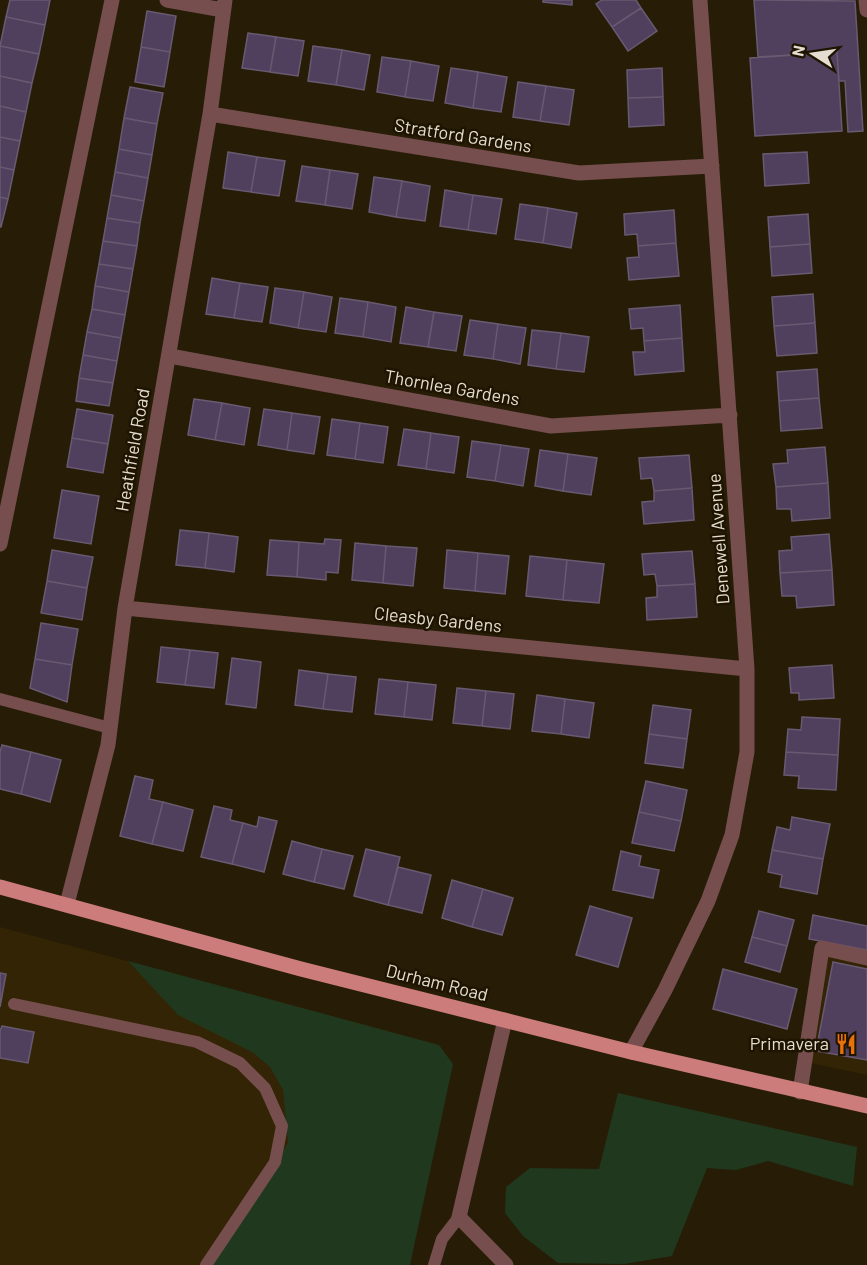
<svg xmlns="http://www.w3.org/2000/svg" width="867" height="1265" font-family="Barlow,sans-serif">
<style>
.built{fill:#322404}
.green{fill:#20381e}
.building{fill:#513f5e;stroke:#685a71;stroke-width:1.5}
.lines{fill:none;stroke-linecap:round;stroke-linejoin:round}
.lane{stroke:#754e4d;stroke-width:12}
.street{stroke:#754e4d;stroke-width:15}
.primary{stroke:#cb7c7b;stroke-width:15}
.labels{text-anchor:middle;stroke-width:5;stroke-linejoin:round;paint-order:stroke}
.street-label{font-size:18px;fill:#e5ded0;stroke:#1e1400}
.poi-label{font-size:18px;fill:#e5ded0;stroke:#1e1400;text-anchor:end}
</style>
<rect width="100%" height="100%" fill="#271d06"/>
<path class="built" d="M0,927L388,1031L273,1265H0Z
M827,956L867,964V1075L811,1063Z"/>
<path class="green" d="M128,961L439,1045L453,1064L410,1265H207L288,1143L283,1090L270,1067L252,1052L178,1015Z
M618,1093L857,1147L853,1186L768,1161L736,1170L707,1168L672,1256L624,1264L558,1263L523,1236L505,1213L506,1187L530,1168L599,1169Z"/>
<path class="building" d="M10,0H50L45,25L6,17Z
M543,0H572V5L543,2Z
M602,0H636L641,8L612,27L596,4Z
M754,0L855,1L863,131L848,132L845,81H839L837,52L758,57Z
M641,8L657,31L628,51L612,27Z
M147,11L176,16L170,52L141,47Z
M6,17L45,25L39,54L0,46Z
M248,33L276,37L270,72L242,68Z
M276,37L304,41L298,76L270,72Z
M0,46L39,54L32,83L0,76Z
M313,46L342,50L336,85L308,81Z
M141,47L170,52L164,87L135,82Z
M342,50L370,55L364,90L336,85Z
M837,52L842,131L755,136L750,58Z
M382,57L411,61L405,97L377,92Z
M411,61L439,66L433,101L405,97Z
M451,68L478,72L473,108L445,103Z
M662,68L663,97L628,98L627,70Z
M478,72L507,77L501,112L473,108Z
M0,76L32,83L26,112L0,106Z
M518,82L546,86L540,121L513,117Z
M546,86L574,90L569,125L540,121Z
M130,87L163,93L157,124L124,118Z
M663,97L664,125L629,127L628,98Z
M0,106L26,112L20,141L0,137Z
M124,118L157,124L152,155L119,149Z
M0,137L20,141L14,170L0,167Z
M119,149L152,155L148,178L115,172Z
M228,152L257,157L251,192L223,188Z
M807,152L809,183L765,186L763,154Z
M257,157L285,161L279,196L251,192Z
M302,166L330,170L325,205L296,201Z
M0,167L14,170L8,199L0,197Z
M330,170L358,174L352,209L325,205Z
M115,172L148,178L144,201L111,195Z
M374,177L402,181L396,217L369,212Z
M402,181L430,186L425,221L396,217Z
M445,190L473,195L468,230L440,226Z
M111,195L144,201L140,223L107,218Z
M473,195L502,199L496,234L468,230Z
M0,197L8,199L1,227H0Z
M520,204L548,208L543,243L515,239Z
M548,208L577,213L571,248L543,243Z
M674,210L676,243L638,246L637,234L625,235L624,214Z
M808,214L810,244L770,247L768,217Z
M107,218L140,223L137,246L103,241Z
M103,241L137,246L133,269L99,264Z
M676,243L679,276L629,280L627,258L639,257L638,246Z
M810,244L812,273L772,276L770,247Z
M99,264L133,269L129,292L95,286Z
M212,278L240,283L234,318L206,314Z
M240,283L268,287L262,322L234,318Z
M95,286L129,292L125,315L92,309Z
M275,288L304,292L298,328L270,323Z
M304,292L332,297L326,332L298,328Z
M813,294L815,323L774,326L772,297Z
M340,298L368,302L363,337L335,333Z
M368,302L396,307L391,342L363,337Z
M680,305L682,338L644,341L643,328L631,329L629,309Z
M406,307L434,312L428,347L400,343Z
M92,309L125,315L121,338L87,332Z
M434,312L462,316L456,351L428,347Z
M470,320L498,324L493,359L464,355Z
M815,323L817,353L777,356L774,326Z
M498,324L526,328L520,364L493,359Z
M532,330L561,333L556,369L528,365Z
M87,332L121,338L117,361L83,355Z
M561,333L589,337L584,372L556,369Z
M682,338L684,371L635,375L633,352H645L644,341Z
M83,355L117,361L113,383L79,378Z
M817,369L819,398L779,401L777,372Z
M79,378L113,383L109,406L76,401Z
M819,398L822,428L781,431L779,401Z
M194,399L222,403L215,440L188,435Z
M222,403L250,408L244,445L215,440Z
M77,409L113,415L108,444L72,438Z
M264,409L292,413L287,450L258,445Z
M292,413L320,417L314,454L287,450Z
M332,419L360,423L355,459L327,455Z
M360,423L388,427L383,463L355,459Z
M404,429L431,433L426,469L398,465Z
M431,433L459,437L454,473L426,469Z
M72,438L108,444L103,473L67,467Z
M472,441L501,445L495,481L467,477Z
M501,445L529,449L523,486L495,481Z
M825,447L828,483L776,487L773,464L788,463L787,450Z
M540,450L568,454L563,491L535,486Z
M568,454L597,458L591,495L563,491Z
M689,455L692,488L654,491L652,478L641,479L639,458Z
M828,483L830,518L792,521L791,509H777L776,487Z
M692,488L694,520L644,524L642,502L654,501V491Z
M62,490L99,496L91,544L54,538Z
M180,530L209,533L205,568L176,565Z
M209,533L238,537L234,572L205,568Z
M829,534L832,570L780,573L779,551L792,550L791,537Z
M325,539L341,540L338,573L326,572V580L297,577L299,542L324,544Z
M270,540L299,542L297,577L267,575Z
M355,543L386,546L383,583L352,580Z
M386,546L417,548L413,586L383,583Z
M52,550L93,557L87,588L47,581Z
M447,550L478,553L475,591L444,588Z
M692,551L695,584L657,586L655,574L644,575L642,554Z
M478,553L509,556L505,594L475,591Z
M530,556L567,560L563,600L526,596Z
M567,560L604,564L599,603L563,600Z
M832,570L834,605L797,608L796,596H782L780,573Z
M47,581L87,588L82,620L41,613Z
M695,584L697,617L647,620L646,598L657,597V586Z
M41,623L78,629L72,665L35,659Z
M161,647L190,650L185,685L157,682Z
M190,650L218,653L214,688L185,685Z
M232,658L261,662L256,708L226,704Z
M35,659L72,665L67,702L30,688Z
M832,665L834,698L799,700V693H791L789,668Z
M299,670L328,674L323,709L295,705Z
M328,674L356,677L352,712L323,709Z
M379,679L408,682L404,717L375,714Z
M408,682L436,685L432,720L404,717Z
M457,688L486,691L482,726L453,723Z
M486,691L514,694L510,729L482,726Z
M537,695L565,699L561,734L532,731Z
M565,699L594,703L589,738L561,734Z
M653,705L691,710L687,739L649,734Z
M802,717L840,719L838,755L786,752L788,729L801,730Z
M649,734L687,739L683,768L645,763Z
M2,745L31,752L21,794L0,789V752Z
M31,752L61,760L50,802L21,794Z
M786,752L838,755L836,790L798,788L799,776L784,775Z
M135,776L153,780L149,799L163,802L152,844L120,836Z
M646,781L687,790L681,821L639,812Z
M163,802L193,810L183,851L152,844Z
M214,806L232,810L230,820L243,823L232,864L201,857Z
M639,812L681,821L674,851L632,843Z
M259,817L277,821L264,872L232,864L243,823L257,827Z
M792,817L830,824L823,859L772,850L777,827L790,830Z
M292,841L322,849L314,882L283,874Z
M322,849L353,856L344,889L314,882Z
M366,849L400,857L388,905L354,896Z
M772,850L823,859L817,894L780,887L782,875L768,872Z
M621,851L641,856L639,866L659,870L653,898L613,890Z
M398,867L431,875L422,913L388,905Z
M452,880L483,889L472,927L442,918Z
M483,889L513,898L502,935L472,927Z
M590,906L632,918L618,967L576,955Z
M759,911L794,920L787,946L752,937Z
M813,915L867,926V950L809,939Z
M752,937L787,946L780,972L745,962Z
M833,962L867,969V1060L816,1051Z
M723,969L797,989L787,1029L713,1009Z
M0,973L6,974L0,1007Z
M2,1026L34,1032L28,1063L0,1058V1031Z"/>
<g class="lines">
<path class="lane" d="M0,699L110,728
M14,1004L197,1042L240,1063L265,1088L282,1126L275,1162L206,1265
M434,1265L442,1239L459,1217"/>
<path class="street" d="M167,0L223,10
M866,0L867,10
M210,114L579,173L712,166
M170,356L551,426L730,415
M0,544L112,0
M125,608L747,669
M67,904L108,745L125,608L210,114L225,0
M505,1020L459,1217L506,1265
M631,1052L665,990L708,901L732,835L747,752V669L700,0
M800,1092L822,948L867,958"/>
<path class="primary" d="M0,887L301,969L631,1052L867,1106"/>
</g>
<defs>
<symbol id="restaurant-bare" viewBox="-9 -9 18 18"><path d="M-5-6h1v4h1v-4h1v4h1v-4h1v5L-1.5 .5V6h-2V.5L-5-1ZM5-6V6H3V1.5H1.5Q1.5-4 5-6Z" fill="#e8710a" stroke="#1e1400" stroke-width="2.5" paint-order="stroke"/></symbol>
</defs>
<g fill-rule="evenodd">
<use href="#restaurant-bare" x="831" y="1029" width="30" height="30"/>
</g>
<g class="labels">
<g class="street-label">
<text transform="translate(463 136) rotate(9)" y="6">Stratford Gardens</text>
<text transform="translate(452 388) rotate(10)" y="6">Thornlea Gardens</text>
<text transform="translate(133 450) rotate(-80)" y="6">Heathfield Road</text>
<text transform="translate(719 539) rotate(-94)" y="6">Denewell Avenue</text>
<text transform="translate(438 620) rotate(6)" y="6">Cleasby Gardens</text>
<text transform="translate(437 983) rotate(14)" y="6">Durham Road</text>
</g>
<g class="poi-label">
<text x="829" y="1050">Primavera</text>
</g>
</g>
<g transform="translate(813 54) rotate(282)" stroke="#1e1400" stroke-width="4.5" paint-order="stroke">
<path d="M0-4.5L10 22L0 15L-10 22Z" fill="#e5ded0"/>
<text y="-9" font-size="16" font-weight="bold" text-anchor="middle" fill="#e5ded0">N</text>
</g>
</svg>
